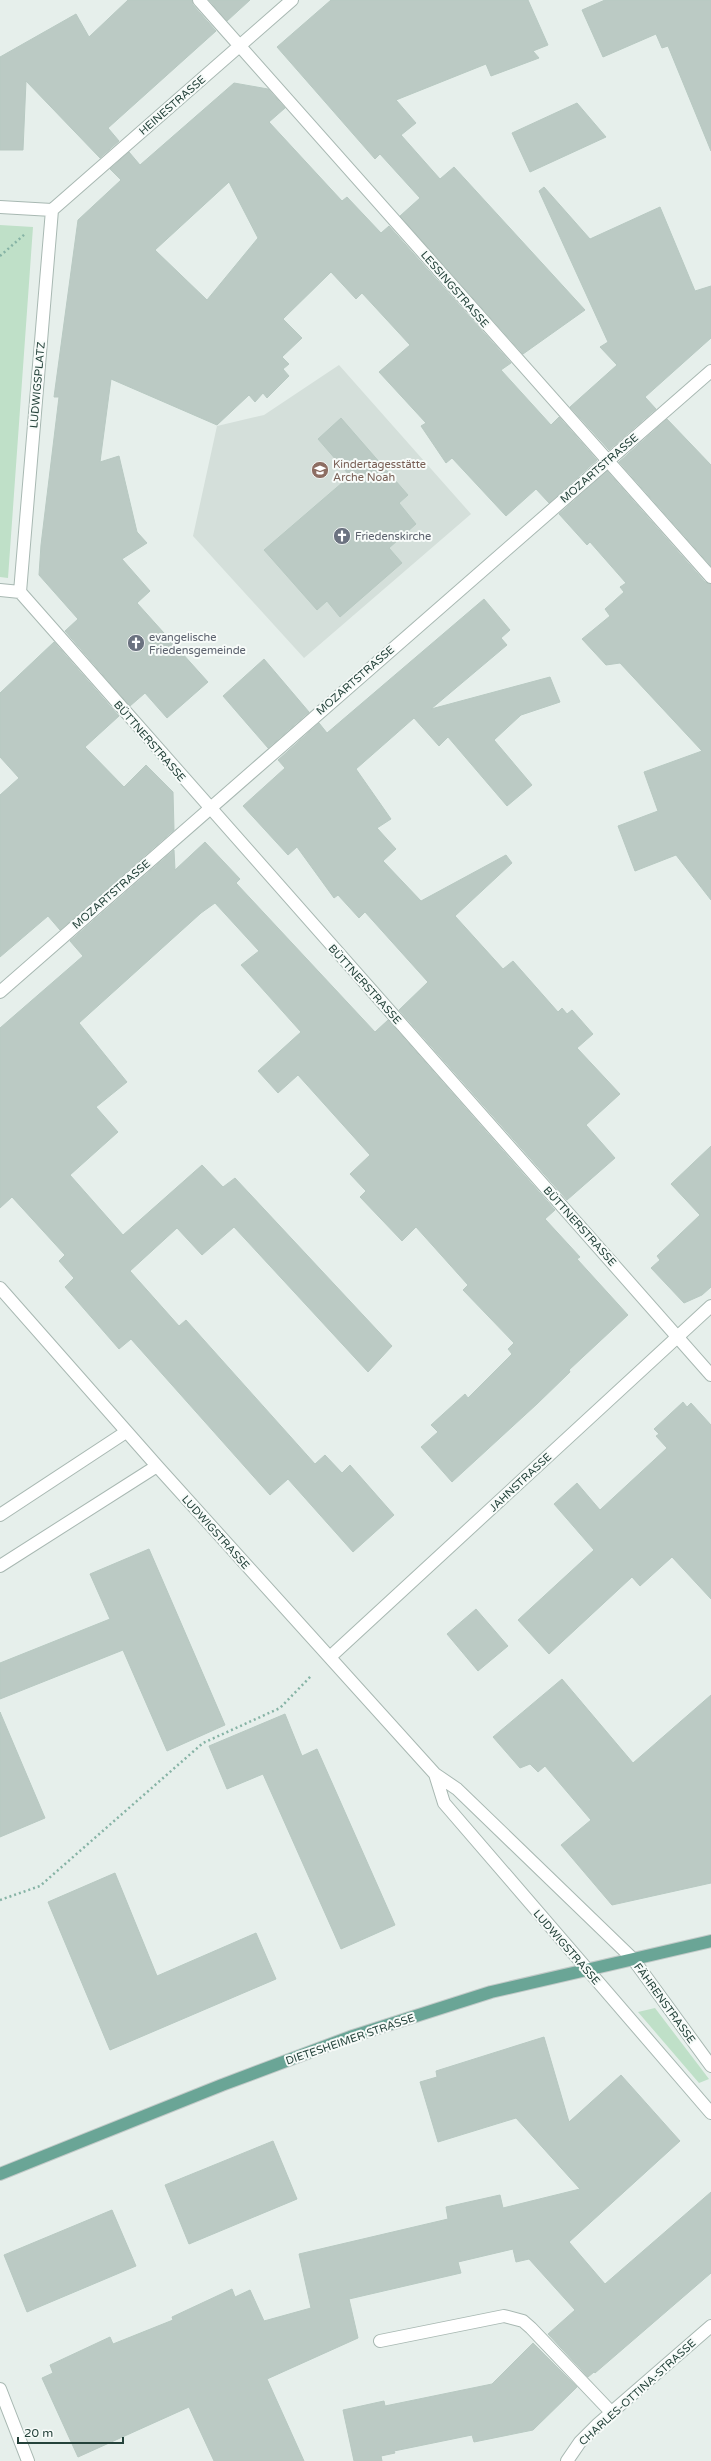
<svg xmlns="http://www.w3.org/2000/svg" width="711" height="2461" font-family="'Varela Round',sans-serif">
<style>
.built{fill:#d4dfda}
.green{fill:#bfe0c8}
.building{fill:#bbcac4;stroke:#b8c9c2;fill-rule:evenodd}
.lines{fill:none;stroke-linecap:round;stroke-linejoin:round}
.minor-casing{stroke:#a8b8b2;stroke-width:14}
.major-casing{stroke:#c2cac8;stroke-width:14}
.path{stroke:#86b3a5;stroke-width:2.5;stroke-dasharray:2 3;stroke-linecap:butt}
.minor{stroke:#fff;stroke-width:12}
.major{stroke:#6aa596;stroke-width:12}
.labels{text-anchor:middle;stroke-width:4;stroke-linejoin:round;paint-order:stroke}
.street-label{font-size:11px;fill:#24423a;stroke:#f7fbf9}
.education-label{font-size:11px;fill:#785e54;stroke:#f7fbf9;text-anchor:start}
.worship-label{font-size:11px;fill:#5b616d;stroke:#f7fbf9;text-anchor:start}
</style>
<rect width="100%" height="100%" fill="#e6efeb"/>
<path class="built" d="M339,365L471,514L304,658L193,536L217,426L264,415Z"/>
<path class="green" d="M0,225L33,227L8,578L0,577Z
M655,2008L709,2079L699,2083L638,2012Z"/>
<path class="building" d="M128,0H192L193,5L216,31L108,128L119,141L100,158L26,81L23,150H0V57L76,14L89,37Z
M209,0H250L227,21Z
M331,0H528L548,45L533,51L539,58L491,76L486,64L396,100L416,123L401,135L440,179L454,167L585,310L523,354L400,216L420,198L380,154L375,159L277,47Z
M605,0H711V151L668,46L662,48L656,34L603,57L582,10Z
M234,83L268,89L285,108L269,122L342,201L347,197L381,233L389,226L511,363L501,370L551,425L559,417L597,460L549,503L536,489L506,516L452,458L446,463L421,426L426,423L379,372L410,345L362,293L356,299L331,272L283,319L302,338L282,357L289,364L283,369L289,376L267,398L263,393L255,402L249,395L217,425L111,379L100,462L119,456L137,532L147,543L122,559L150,591L137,603L208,682L167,718L145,693L130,706L65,631L78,619L39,575L41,545L59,397H54L78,220L121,180L110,169L129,152L140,165ZM229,182L258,238L207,300L155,250Z
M577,103L606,137L530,172L512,133Z
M544,187L590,239L660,207L695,291L711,286V338L645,397L656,409L609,450L570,407L617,365L600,347L608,342L539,191Z
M341,418L408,495L399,503L416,524L389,548L402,563L340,617L327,601L317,610L264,550L350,476L318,439Z
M667,419L711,465V566L619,462Z
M607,471L705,582L711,584V900L676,855L635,871L618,826L658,811L644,772L702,751L620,663L606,665L582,639L610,616L605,609L624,592L620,587L626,583L590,542L587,545L559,514Z
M484,599L510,630L501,638L507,645L431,709L550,677L560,702L521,715L494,740L532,785L507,806L448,737L439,746L414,718L356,769L391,819L377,828L396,849L383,861L421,901L506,855L512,863L455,916L503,969L513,961L558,1012L562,1008L567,1014L572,1010L593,1034L577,1048L620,1094L586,1125L615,1158L567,1200L399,1010L428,982L365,912L359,918L338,895L334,898L297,847L288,855L243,806L285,768L278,760L319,723L327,733Z
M54,642L119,716L85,747L124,787L146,765L173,792L174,830L60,930L48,916L0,957V795L19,778L0,757V693Z
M264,659L309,712L268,748L223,696Z
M205,842L240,879L236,883L375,1032L388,1020L555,1210L545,1219L580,1257L577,1259L628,1315L569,1370L570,1372L537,1404L452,1482L421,1447L438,1432L431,1425L465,1394L468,1398L512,1354L508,1349L514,1343L463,1290L468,1285L416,1227L402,1241L360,1197L366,1191L350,1174L370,1155L298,1075L278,1093L258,1071L301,1032L241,965L259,951L215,903L201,913L79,1023L127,1082L96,1107L118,1132L70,1175L123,1235L202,1165L223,1187L235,1178L392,1346L368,1372L234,1227L202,1255L177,1228L130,1271L179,1326L186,1320L315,1464L325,1455L342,1473L350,1465L394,1515L353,1552L288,1479L270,1495L131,1339L119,1349L65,1287L74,1278L59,1261L65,1255L12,1197L0,1208V1028L83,956L70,941L174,850L175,870Z
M711,1146V1287L702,1295L684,1303L651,1268L660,1260L657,1256L700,1215L671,1184Z
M683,1402L687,1407L691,1403L711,1425V1599L672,1557L640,1586L632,1577L549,1654L518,1620L594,1550L554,1504L577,1483L600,1510L667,1448L656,1436L659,1434L654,1429Z
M149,1549L225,1725L167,1751L123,1650L0,1699V1663L110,1619L90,1574Z
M476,1609L508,1646L478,1671L447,1634Z
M562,1679L633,1763L711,1695V1883L612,1905L561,1845L591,1820L545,1766L538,1772L530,1764L520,1768L493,1737Z
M0,1712L45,1818L0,1837Z
M285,1714L302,1756L317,1749L395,1925L341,1949L263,1774L227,1789L209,1746Z
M115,1873L157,1976L256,1933L276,1979L110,2050L48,1902Z
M544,2037L569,2122L621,2075L680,2141L569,2242L605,2284L711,2192V2273L595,2373L594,2372L588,2377L548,2334L575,2310L529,2259L516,2262L513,2249L458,2262L461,2273L349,2299L358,2338L267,2379L304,2461H214L189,2407L78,2457L42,2378L53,2373L50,2365L110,2337L113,2344L173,2320L172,2317L232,2289L235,2297L250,2290L264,2321L311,2308L299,2254L448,2219L446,2207L500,2195L503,2208L580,2189L516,2118L438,2142L420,2082L437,2077L436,2071Z
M273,2141L297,2199L189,2244L165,2185Z
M112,2210L136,2266L27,2312L4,2255Z
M533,2343L577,2387L533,2430L474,2442L472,2435L394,2451L395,2453L381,2456L382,2461H354L343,2410L384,2401L385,2406L492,2384Z"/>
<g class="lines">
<defs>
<path id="minor" d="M199,0L711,577
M0,207L52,210
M52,210L292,0
M0,590L20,592L52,210
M20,592L711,1375
M0,992L711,371
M0,1288L157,1466L435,1774L457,1789L633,1959L711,2066
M0,1515L126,1432
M0,1566L157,1466
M330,1657L711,1306
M435,1774L444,1803L711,2113
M380,2341L504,2316L523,2321L531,2328L612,2413
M0,2389L28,2461
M567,2461L580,2442L598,2424L711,2326"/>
<path id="major" d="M0,2174L222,2085L350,2037L491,1992L711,1941"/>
</defs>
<use href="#minor" class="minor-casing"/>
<use href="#major" class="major-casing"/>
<path class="path" d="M0,256L25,234
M0,1900L40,1886L203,1743L280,1708L312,1675"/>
<use href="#minor" class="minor"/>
<use href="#major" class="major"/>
</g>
<defs>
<symbol id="school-disc" viewBox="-11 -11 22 22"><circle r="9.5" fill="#8d6e63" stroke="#f7fbf9"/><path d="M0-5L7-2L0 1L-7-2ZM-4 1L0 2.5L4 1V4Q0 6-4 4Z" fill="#fff"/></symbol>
<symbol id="church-disc" viewBox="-11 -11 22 22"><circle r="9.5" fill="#6b7280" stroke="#f7fbf9"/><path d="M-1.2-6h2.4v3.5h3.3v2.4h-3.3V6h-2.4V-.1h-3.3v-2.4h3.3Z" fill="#fff"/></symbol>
</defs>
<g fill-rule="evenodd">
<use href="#school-disc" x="310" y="460" width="20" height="20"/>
<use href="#church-disc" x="332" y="526" width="20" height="20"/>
<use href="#church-disc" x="126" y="633" width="20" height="20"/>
</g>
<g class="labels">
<g class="street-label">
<text transform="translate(172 105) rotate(-41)" y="4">HEINESTRASSE</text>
<text transform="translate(455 289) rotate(49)" y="4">LESSINGSTRASSE</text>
<text transform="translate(37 385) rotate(-85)" y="4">LUDWIGSPLATZ</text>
<text transform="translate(599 468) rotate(-41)" y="4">MOZARTSTRASSE</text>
<text transform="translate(355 680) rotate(-41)" y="4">MOZARTSTRASSE</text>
<text transform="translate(150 741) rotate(49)" y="4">BÜTTNERSTRASSE</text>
<text transform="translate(111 894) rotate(-41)" y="4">MOZARTSTRASSE</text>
<text transform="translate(365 984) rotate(48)" y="4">BÜTTNERSTRASSE</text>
<text transform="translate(580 1226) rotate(48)" y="4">BÜTTNERSTRASSE</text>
<text transform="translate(520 1482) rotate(-43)" y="4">JAHNSTRASSE</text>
<text transform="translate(216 1532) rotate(48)" y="4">LUDWIGSTRASSE</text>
<text transform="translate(567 1947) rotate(49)" y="4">LUDWIGSTRASSE</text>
<text transform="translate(665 2003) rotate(54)" y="4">FÄHRENSTRASSE</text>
<text transform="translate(350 2039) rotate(-19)" y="4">DIETESHEIMER STRASSE</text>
<text transform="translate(637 2392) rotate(-42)" y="4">CHARLES-OTTINA-STRASSE</text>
</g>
<g class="education-label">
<text x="333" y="468">Kindertagesstätte<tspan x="333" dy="13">Arche Noah</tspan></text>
</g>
<g class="worship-label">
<text x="355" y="540">Friedenskirche</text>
<text x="149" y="641">evangelische<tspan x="149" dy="13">Friedensgemeinde</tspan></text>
</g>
</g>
<path d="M18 2437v6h105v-6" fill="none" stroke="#24423a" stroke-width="2"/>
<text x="24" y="2437" font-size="12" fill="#24423a" stroke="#f7fbf9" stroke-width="3" paint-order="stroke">20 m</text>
</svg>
